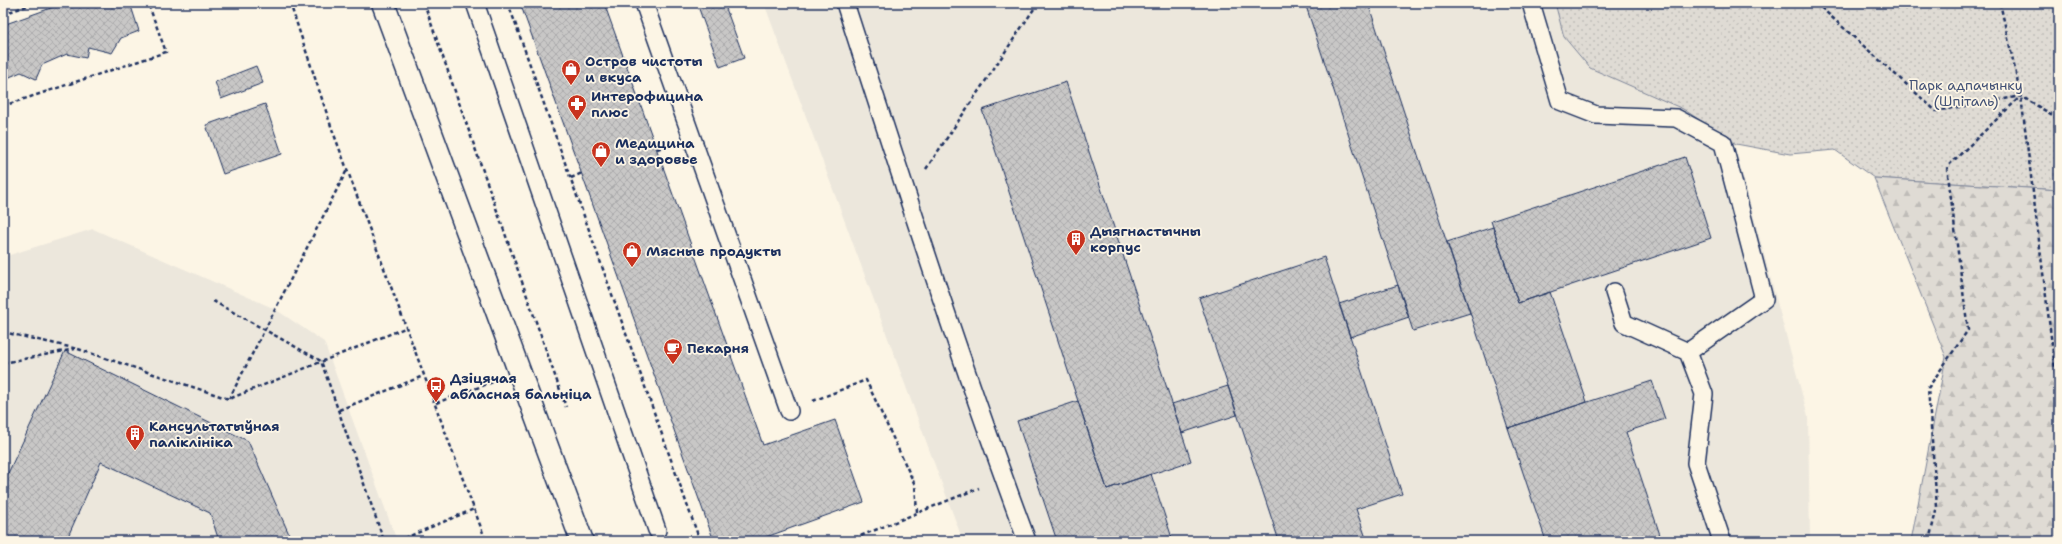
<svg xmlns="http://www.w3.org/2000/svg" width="2062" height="544" font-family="'Shantell Sans',sans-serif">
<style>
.built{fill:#ece7dc}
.grass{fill:url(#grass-dots);stroke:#7d8599}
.forest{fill:url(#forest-firs);stroke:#7d8599}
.building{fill:url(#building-cross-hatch);stroke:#1b2f5e}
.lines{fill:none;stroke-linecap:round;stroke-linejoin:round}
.lane-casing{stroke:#1b2f5e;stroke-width:20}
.secondary-casing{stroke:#1b2f5e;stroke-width:25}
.path{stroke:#1b2f5e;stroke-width:2.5;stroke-dasharray:4 3;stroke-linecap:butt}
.lane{stroke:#fcf5e5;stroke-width:17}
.secondary{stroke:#fcf5e5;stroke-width:22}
.labels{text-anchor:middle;stroke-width:3.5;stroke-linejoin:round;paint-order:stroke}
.poi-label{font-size:14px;font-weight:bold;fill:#1b2f5e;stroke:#fcf5e5;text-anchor:start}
.park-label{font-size:14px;fill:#425176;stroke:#fcf5e5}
</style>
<defs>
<pattern id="grass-dots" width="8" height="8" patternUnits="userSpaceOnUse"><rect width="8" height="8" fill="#dfdbd4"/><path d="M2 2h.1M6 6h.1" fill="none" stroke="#bfbcb8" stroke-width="1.8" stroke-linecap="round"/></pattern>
<pattern id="forest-firs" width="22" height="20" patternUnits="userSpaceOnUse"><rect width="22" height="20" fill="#dfdbd4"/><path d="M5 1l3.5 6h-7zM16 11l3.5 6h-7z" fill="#bfbcb8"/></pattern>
<pattern id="building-cross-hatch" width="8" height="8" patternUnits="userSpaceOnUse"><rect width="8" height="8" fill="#c8c7c6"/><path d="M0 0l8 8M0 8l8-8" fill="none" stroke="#ababac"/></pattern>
</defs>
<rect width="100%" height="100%" fill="#fcf5e5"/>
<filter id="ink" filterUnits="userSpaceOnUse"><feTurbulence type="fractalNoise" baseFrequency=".025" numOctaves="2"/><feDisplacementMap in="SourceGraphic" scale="8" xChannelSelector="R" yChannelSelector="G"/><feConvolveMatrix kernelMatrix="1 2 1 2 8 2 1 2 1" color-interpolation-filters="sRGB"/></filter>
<g filter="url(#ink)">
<path class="built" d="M764,3H1593L1720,92L1808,416L1810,541H963Z
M93,229L275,309L324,342L397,541H3V257Z"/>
<path class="grass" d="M1555,3H2059V190L1874,178L1835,150L1790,154L1736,144L1683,109L1590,68L1564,37Z"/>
<path class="forest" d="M1874,178L2059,190V541H1911L1946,357Z"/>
<path class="building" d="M65,3H130L139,31L121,38L112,53L88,47L86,58L67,54L42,65L36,79L21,72L3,80V25Z
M520,3H604L763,445L835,420L864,502L755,541H714Z
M716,3H724L744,58L720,67L699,9Z
M1305,3H1368L1470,313L1413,331Z
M256,66L263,83L221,99L215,82Z
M1066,82L1191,461L1107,489L982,110Z
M265,104L282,154L223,174L206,125Z
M1685,157L1711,238L1518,303L1491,221Z
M1493,227L1518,303L1550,292L1587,402L1508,428L1447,242Z
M1324,257L1402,494L1356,509L1367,541H1279L1199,298Z
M1398,285L1409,317L1350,337L1339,304Z
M65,351L248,441L292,541H219L210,513L101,462L66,541H3V484Z
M1652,381L1665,419L1626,432L1662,541H1546L1508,428Z
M1228,386L1237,415L1182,433L1172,404Z
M1078,401L1107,489L1151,474L1173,541H1057L1017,421Z"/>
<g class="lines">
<defs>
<path id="lane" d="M475,3L657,530
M644,3L789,411
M845,3C903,183 961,364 1027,541
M1531,3L1560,101L1596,115L1676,118L1723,143L1764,299L1688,352
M1614,292L1624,323L1688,352L1704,394L1696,463L1722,541"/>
<path id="secondary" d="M383,3L582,541"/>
</defs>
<use href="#lane" class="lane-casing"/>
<use href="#secondary" class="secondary-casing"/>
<path class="path" d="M290,3L332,129L486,541
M424,3L566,407
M508,3L700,541
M1816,3L1936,111L2021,96L2059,119
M2000,3L2021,96L2059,401
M3,14L36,3
M3,106L166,52L148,3
M657,149L667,146
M926,169L1038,3
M571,178L582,173
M213,301L321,361L384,541
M3,332L78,349L229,399L405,328
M3,363L75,349
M229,399L347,170
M813,401L866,380L915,485L917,512
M436,403L493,382
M339,410L423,376
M398,541L474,509
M848,541L979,488
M1929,541L1937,507L1928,388L1968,330L1947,167L2021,96"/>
<use href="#lane" class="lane"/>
<use href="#secondary" class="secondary"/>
</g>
</g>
<defs>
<symbol id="shop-pin" viewBox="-11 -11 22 30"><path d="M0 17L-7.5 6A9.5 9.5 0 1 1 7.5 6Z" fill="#c8321e" stroke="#fcf5e5"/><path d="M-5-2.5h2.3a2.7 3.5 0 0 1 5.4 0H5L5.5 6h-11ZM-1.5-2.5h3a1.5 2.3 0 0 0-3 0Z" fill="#fff"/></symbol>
<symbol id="pharmacy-pin" viewBox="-11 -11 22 30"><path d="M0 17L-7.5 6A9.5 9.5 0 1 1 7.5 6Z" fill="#c8321e" stroke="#fcf5e5"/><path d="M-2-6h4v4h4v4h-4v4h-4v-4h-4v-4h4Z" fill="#fff"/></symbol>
<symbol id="building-pin" viewBox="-11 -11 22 30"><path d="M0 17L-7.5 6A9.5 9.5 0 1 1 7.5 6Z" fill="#c8321e" stroke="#fcf5e5"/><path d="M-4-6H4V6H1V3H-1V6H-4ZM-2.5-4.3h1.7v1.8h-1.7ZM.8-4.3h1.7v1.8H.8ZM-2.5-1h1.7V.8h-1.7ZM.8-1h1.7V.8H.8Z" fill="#fff"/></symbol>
<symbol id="cafe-pin" viewBox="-11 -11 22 30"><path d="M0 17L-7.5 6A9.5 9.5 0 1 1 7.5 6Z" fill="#c8321e" stroke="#fcf5e5"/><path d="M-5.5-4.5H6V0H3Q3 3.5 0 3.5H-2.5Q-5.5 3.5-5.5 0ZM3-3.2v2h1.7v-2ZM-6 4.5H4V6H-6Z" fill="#fff"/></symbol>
<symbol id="bus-pin" viewBox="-11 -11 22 30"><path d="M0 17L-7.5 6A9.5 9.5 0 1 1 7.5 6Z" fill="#c8321e" stroke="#fcf5e5"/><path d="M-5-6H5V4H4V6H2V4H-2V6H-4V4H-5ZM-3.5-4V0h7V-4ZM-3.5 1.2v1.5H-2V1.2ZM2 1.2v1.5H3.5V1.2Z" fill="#fff"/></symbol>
</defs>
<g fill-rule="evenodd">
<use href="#shop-pin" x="560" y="58" width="22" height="30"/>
<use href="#pharmacy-pin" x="566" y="93" width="22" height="30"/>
<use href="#shop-pin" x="590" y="140" width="22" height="30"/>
<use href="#building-pin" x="1065" y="228" width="22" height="30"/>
<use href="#shop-pin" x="621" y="240" width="22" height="30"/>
<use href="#cafe-pin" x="662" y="337" width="22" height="30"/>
<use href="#bus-pin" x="425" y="375" width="22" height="30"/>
<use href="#building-pin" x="124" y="423" width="22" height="30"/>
</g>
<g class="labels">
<g class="poi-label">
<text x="585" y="66">Остров чистоты<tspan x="585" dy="16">и вкуса</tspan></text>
<text x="591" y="101">Интерофицина<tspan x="591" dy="16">плюс</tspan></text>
<text x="615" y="148">Медицина<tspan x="615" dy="16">и здоровье</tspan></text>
<text x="1090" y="236">Дыягнастычны<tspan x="1090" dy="16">корпус</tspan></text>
<text x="646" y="256">Мясные продукты</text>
<text x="687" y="353">Пекарня</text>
<text x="450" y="383">Дзіцячая<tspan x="450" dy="16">абласная бальніца</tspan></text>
<text x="149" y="431">Кансультатыўная<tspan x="149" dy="16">паліклініка</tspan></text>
</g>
<g class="park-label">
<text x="1966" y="90">Парк адпачынку<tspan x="1966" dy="16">(Шпіталь)</tspan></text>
</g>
</g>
<rect width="2062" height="544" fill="none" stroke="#fcf5e5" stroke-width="16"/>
<rect x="8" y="8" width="2046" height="528" fill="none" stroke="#1b2f5e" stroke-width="1.5" filter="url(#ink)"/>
</svg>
